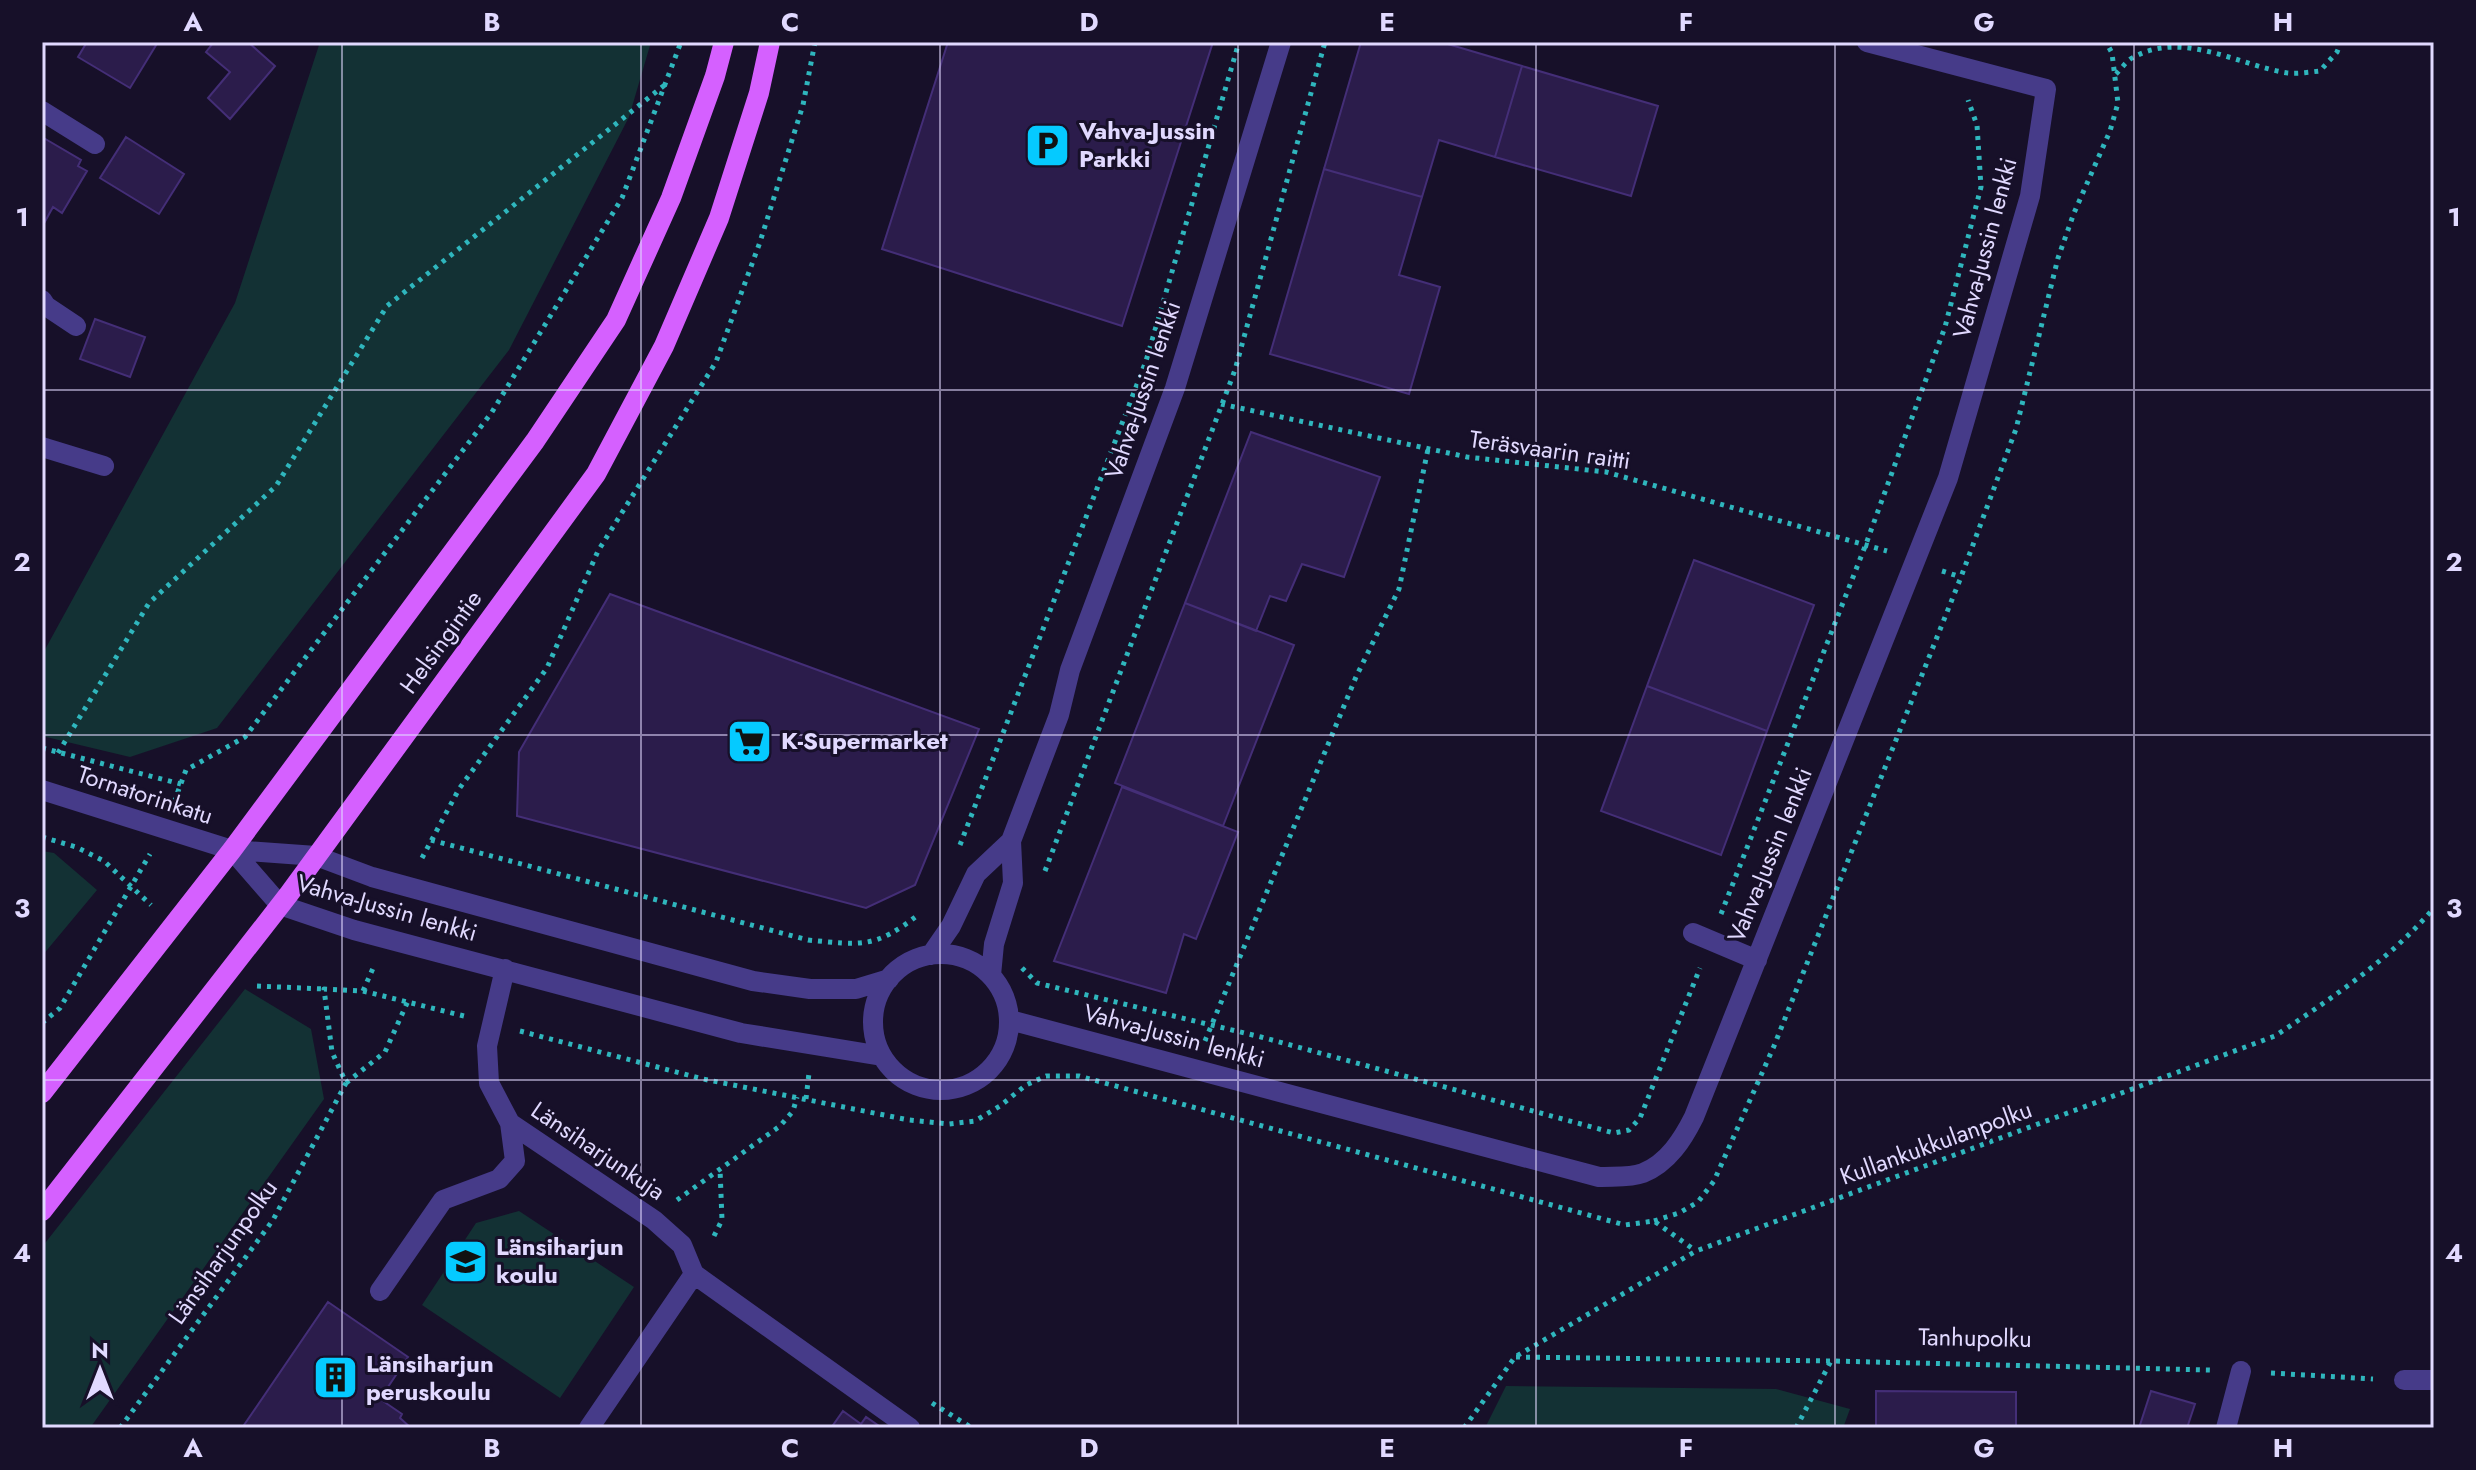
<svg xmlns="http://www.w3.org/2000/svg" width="2476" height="1470" font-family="Jost,sans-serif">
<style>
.green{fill:#133134}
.building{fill:#2b1c4b;stroke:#442e77;stroke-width:2}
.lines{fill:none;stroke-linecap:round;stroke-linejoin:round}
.path{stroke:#2fb6bd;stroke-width:5;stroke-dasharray:4 6;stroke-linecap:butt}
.minor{stroke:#463b89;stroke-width:20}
.major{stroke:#d560ff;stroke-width:20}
.grid{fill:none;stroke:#e1d9ff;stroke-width:2;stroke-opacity:0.55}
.labels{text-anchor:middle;stroke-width:6;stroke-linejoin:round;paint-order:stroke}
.poi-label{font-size:24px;font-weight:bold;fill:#e1d9ff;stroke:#171029;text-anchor:start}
.street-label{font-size:24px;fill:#e1d9ff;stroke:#171029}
.neatline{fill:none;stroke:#e1d9ff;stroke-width:3}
.grid-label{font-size:26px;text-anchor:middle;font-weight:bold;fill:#e1d9ff}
</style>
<rect width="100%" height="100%" fill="#171029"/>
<path class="green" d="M320,42H651L629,117L509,350L217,728L130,757L42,736V655L235,303Z
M42,851L54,853L97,890L42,956Z
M245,989L311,1029L324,1099L90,1428H42V1247Z
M519,1211L634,1287L560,1398L422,1305L476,1223Z
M1506,1386L1776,1389L1850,1409L1843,1428H1485Z"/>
<path class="building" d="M87,42H158L130,88L78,57Z
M214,42H248L275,66L230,119L208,98L230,72L206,52Z
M948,42H1213L1122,326L882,249Z
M1361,42H1441L1522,66L1495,157L1439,140L1422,197L1324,169Z
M1522,66L1658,106L1631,196L1495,157Z
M42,137L81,160L78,166L87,171L62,213L53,207L42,227Z
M126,137L184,174L159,214L100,178Z
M1324,169L1422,197L1399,275L1440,287L1409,394L1270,354Z
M95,319L145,337L130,377L80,359Z
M1251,432L1380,477L1344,577L1302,564L1286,601L1270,596L1256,631L1185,603Z
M1694,560L1814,605L1767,731L1647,686Z
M610,594L979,729L915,885L866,908L517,816L519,752Z
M1185,603L1294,645L1223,826L1115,783Z
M1647,686L1767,731L1721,855L1601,811Z
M1122,787L1238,832L1196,939L1184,934L1166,993L1054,961Z
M328,1302L408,1357L380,1399L402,1414L400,1418L411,1428H242Z
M1876,1391L2016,1392V1428H1876Z
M2151,1391L2195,1404L2187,1428H2139Z
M843,1411L861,1424L866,1417L882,1428H831Z"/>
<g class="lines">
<path class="path" d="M2116,74C2122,68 2127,60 2134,57C2183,30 2240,66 2288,73C2298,74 2310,72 2320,71L2337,52L2341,42
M1221,404L1467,457L1606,472L1887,551
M1942,571L1961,577
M42,748L181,784
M58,753L149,603L276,486L387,306L666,84
M174,802L186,770L245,737L492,412L622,198L681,42
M42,837L76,847L104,861L151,905
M431,840L808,940C861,945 874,949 918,915
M960,845L1146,361L1239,42
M422,858L459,789L547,668L598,551L716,362L760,242L803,105L815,42
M1045,871L1235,370L1325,42
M1721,914L1866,544L1945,327L1981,187L1977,125L1968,100
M1022,968L1037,983L1261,1037L1614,1133L1629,1130L1640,1118L1700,968
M257,986L324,989
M363,991L374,966
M42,1023L60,1008L150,854
M520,1031L703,1079L909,1120L949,1124L975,1121L1000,1106L1026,1085L1046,1076H1079L1625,1225L1654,1221L1696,1251
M1205,1041L1356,677L1399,589L1428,449
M346,1083L385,1052L408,1001
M806,1099L809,1073
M677,1200L780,1126L793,1111L797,1097
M1654,1221L1679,1213L1698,1202L1714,1181L1774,1046L1961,577L2016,429L2058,258L2074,213L2110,131L2118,103L2112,53L2106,42
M714,1236L722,1220L720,1169
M1516,1357L1831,1361L2210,1370
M2271,1373L2373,1379
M932,1403L972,1428
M120,1428L273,1220L346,1083L332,1052L324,989L363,991L464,1016
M1464,1428L1515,1357L1696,1251L2275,1036C2332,998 2389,960 2434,908
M1796,1428L1831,1361"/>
<path class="minor" d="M42,111L95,144
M42,300L46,306L76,326
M42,447L104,466
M42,790L232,850L316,856L372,877L753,981L810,989H856L889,979
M232,850L280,905L354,930L741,1033L882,1056
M1693,933L1757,960
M873 1022a68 68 0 1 1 136 0a68 68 0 1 1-136 0Z
M931,955L951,926L976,874L1011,841
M505,969L487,1046L489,1083L510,1123L654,1220L682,1245L694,1274
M991,975L994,944L1013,883L1011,841L1059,715L1070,670L1175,388L1281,42
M1010,1020L1599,1177C1613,1176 1630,1178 1643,1173C1668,1163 1683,1139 1694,1117L1948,478L2030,196L2046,89L1867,42
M694,1274L910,1428
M380,1291L443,1200L499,1179L515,1161L510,1123
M2404,1380H2434
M589,1428L694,1274
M2226,1428L2241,1371"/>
<path class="major" d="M42,1093L232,850L535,441L616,320L671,198L715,76L724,42
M42,1211L289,894L596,474L664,346L719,218L759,93L770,42"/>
</g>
<path class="grid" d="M342,42V1428M641,42V1428M940,42V1428M1238,42V1428M1536,42V1428M1835,42V1428M2134,42V1428M42,390H2434M42,735H2434M42,1080H2434"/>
<defs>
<symbol id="parking-square" viewBox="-11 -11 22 22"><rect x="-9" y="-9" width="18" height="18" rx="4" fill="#05caff" stroke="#171029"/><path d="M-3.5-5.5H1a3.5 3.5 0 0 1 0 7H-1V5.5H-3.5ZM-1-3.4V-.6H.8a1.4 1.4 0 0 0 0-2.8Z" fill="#111"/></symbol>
<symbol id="supermarket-square" viewBox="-11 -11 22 22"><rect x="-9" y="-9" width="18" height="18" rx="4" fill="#05caff" stroke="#171029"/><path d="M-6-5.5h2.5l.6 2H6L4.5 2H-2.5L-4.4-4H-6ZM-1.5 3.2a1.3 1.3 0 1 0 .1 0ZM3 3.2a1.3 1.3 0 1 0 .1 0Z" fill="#111"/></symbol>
<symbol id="school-square" viewBox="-11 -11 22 22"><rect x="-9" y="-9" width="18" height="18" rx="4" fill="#05caff" stroke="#171029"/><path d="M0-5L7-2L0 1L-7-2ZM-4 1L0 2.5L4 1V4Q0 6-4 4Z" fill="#111"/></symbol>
<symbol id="building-square" viewBox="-11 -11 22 22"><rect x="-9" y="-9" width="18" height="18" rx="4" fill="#05caff" stroke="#171029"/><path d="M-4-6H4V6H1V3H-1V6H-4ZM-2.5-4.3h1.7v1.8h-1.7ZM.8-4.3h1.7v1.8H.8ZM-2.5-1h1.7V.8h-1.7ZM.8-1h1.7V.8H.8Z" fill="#111"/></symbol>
</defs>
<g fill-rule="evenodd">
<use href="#parking-square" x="1022" y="120" width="51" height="51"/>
<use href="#supermarket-square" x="724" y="716" width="51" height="51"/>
<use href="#school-square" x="440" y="1236" width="51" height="51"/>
<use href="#building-square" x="310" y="1352" width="51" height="51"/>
</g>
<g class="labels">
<g class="poi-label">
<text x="1079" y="139">Vahva-Jussin<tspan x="1079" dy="28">Parkki</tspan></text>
<text x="781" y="749">K-Supermarket</text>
<text x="496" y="1255">Länsiharjun<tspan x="496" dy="28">koulu</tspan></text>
<text x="366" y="1372">Länsiharjun<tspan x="366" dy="28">peruskoulu</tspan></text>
</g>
<g class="street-label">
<text transform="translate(1985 248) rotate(-75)" y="8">Vahva-Jussin lenkki</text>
<text transform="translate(1143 390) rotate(-71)" y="8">Vahva-Jussin lenkki</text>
<text transform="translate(1550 450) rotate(8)" y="8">Teräsvaarin raitti</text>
<text transform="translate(441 642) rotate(-54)" y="8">Helsingintie</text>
<text transform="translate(145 795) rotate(18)" y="8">Tornatorinkatu</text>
<text transform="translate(1770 855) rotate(-68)" y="8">Vahva-Jussin lenkki</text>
<text transform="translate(387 908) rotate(16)" y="8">Vahva-Jussin lenkki</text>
<text transform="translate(1174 1036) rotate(15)" y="8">Vahva-Jussin lenkki</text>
<text transform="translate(1936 1143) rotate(-20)" y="8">Kullankukkulanpolku</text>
<text transform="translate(598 1151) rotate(34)" y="8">Länsiharjunkuja</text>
<text transform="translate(223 1252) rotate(-55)" y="8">Länsiharjunpolku</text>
<text transform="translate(1975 1338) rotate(1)" y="8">Tanhupolku</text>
</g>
</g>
<rect width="2476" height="1470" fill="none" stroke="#171029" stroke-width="88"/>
<g transform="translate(100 1370)" stroke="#171029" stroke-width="6" paint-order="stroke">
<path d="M0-6L14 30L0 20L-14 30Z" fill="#e1d9ff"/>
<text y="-12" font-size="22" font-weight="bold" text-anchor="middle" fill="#e1d9ff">N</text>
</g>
<rect x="44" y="44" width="2388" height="1382" class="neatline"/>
<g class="grid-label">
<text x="193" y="31">A</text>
<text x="492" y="31">B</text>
<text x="790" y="31">C</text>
<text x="1089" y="31">D</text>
<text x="1387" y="31">E</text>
<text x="1686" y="31">F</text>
<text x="1984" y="31">G</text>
<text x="2283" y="31">H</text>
<text x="22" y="226">1</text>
<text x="2454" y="226">1</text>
<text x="22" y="571">2</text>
<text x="2454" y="571">2</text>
<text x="22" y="917">3</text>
<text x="2454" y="917">3</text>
<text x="22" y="1262">4</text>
<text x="2454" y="1262">4</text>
<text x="193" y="1457">A</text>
<text x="492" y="1457">B</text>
<text x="790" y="1457">C</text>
<text x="1089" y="1457">D</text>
<text x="1387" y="1457">E</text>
<text x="1686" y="1457">F</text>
<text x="1984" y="1457">G</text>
<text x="2283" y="1457">H</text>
</g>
</svg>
